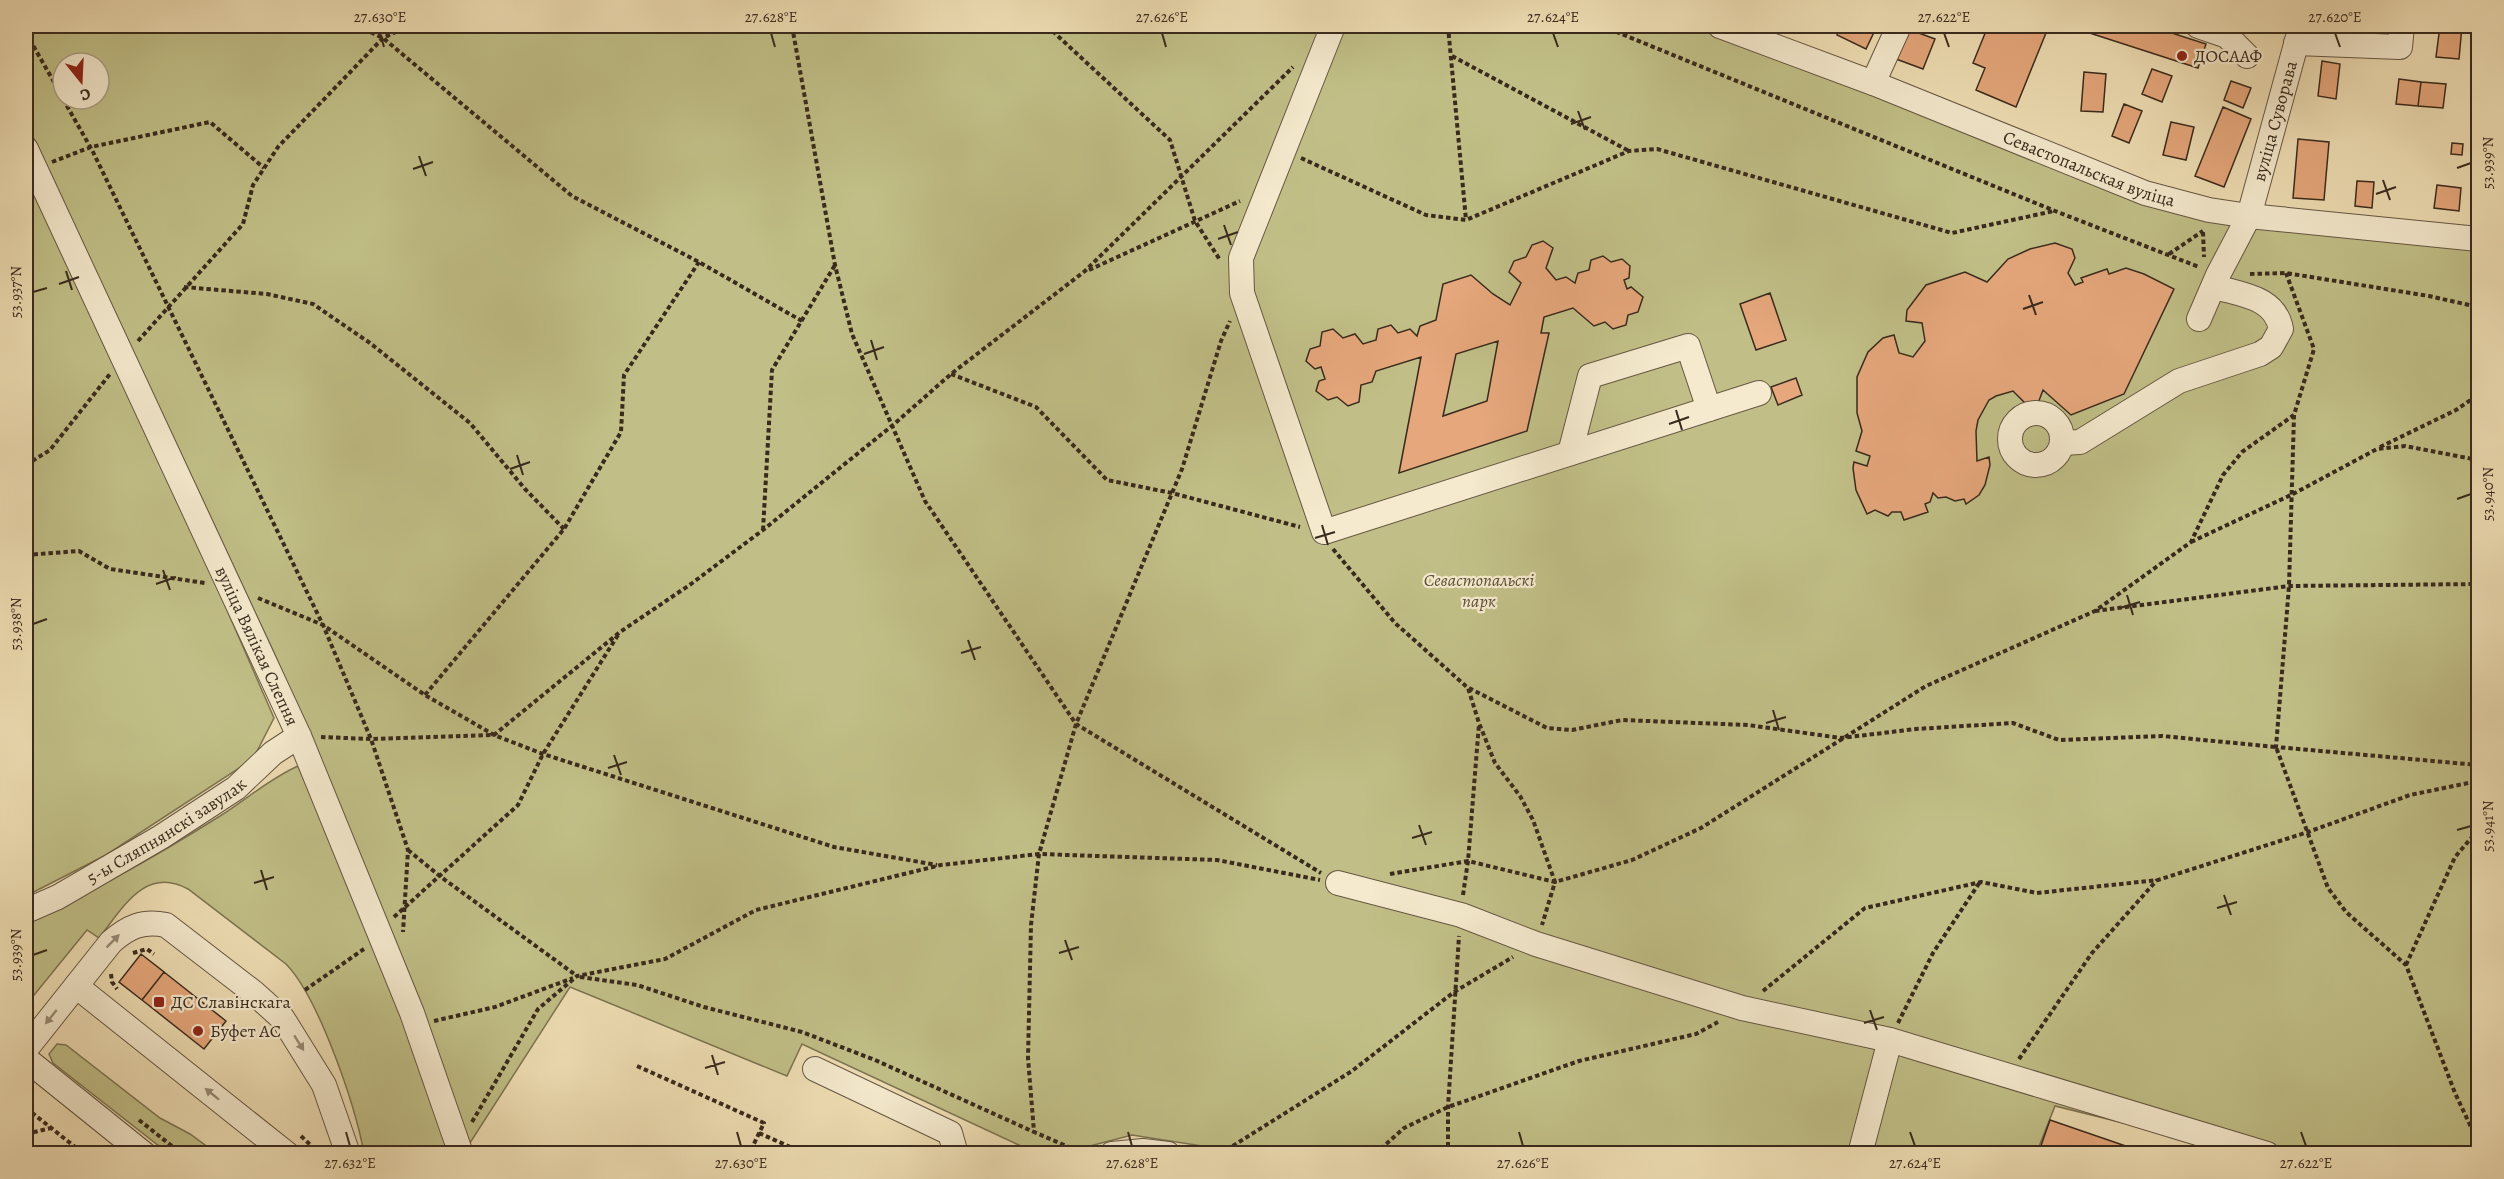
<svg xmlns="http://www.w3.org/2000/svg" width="2504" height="1179" font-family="Alegreya,serif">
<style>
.green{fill:#c1bf87;stroke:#7d7452;stroke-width:1.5;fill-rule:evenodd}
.building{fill:#e5a77b;stroke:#392a1d;stroke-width:1.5;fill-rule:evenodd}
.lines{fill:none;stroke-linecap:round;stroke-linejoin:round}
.minor-casing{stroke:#665743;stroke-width:26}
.path{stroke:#392a1d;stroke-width:4;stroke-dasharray:4.5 3;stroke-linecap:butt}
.minor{stroke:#f5eace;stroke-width:24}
.oneway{fill:#978a76}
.ticks{fill:none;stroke:#392a1d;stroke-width:2}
.poi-dot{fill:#8f2418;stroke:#f5eace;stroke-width:2}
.labels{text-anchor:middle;stroke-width:4.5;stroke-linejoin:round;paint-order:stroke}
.poi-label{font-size:18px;fill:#392a1d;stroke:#f5eace;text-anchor:start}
.street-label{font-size:18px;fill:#392a1d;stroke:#f5eace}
.park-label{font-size:18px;font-style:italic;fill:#5b4f38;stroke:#f5eace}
.neatline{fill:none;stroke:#392a1d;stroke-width:2}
.ticks-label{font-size:15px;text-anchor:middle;fill:#392a1d}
</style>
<rect width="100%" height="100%" fill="#efdeb4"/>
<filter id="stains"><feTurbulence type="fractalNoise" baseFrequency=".00333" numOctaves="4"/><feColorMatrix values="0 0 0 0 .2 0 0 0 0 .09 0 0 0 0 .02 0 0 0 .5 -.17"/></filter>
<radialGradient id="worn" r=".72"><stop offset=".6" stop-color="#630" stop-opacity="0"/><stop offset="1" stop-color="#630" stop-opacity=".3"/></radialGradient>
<path class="green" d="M26,26H1701L2144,200L2478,250V1153H2216L2212,1145L2055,1106L2036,1154H1253L1132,1135L1090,1146L1079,1153H1036L802,1044L787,1076L570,987L468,1146L421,1010L336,795L276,657L26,122ZM63,63H99V99H63Z
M2317,26H2394L2393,35L2316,32Z
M26,176L217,587L274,718L253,759L106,855L26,896Z
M298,766L370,933L451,1153H364C355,1105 319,998 286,964L188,889C145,865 122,909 99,938L87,930L26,1005V922C93,892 158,855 220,816C247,799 269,779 298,766Z
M57,1044L66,1045L160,1118L190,1134L216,1153H168L53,1063L49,1054Z"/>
<path class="building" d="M1842,26H1877L1866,49L1837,35Z
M1988,26H2042L2048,28L2016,107L1976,90L1985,68L1973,63Z
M2068,26H2150L2206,44L2198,68Z
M2440,26H2462L2459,59L2436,57Z
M1908,29L1935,39L1923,69L1896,59Z
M2322,61L2340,64L2336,99L2318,96Z
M2152,69L2172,76L2162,102L2142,94Z
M2084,72L2106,74L2103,112L2081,111Z
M2399,79L2421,82L2418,106L2396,104Z
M2231,81L2251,88L2243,108L2224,100Z
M2421,82L2446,84L2443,108L2418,106Z
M2124,104L2142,111L2129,143L2112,136Z
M2223,107L2251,119L2224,187L2195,176Z
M2171,122L2194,127L2186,160L2163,155Z
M2298,139L2329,142L2324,200L2293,198Z
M2452,143L2463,144L2462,155L2451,154Z
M2357,181L2374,182L2372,208L2355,206Z
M2437,185L2461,188L2459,211L2434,208Z
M1543,241L1553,248L1546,268L1556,280L1566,277L1575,283L1578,273L1589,270L1591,260L1603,256L1611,262L1622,259L1630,266L1629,278L1624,280L1627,289L1631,287L1643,297L1638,312L1628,315L1626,325L1613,329L1605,322L1594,326L1573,308L1544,317L1541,333H1549L1527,431L1399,473L1421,357L1376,371L1372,382L1361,385L1359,402L1348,406L1337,397L1328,400L1316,391L1319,381L1325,379L1321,367L1315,369L1306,361L1310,349L1320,346L1322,332L1333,329L1343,338L1355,334L1363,344L1376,340L1378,329L1391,325L1398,333L1410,329L1417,336L1420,326L1436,320L1443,284L1471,275L1493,294L1510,305L1521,283L1509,272L1514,261L1526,257L1532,245ZM1498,341L1487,401L1443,416L1456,354Z
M2055,243L2072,249L2075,258L2068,273L2075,285L2083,282L2081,278L2107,269L2109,274L2126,268L2144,274L2174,289L2124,394L2071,415L2043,390L2037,406L2026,404L2013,391L1996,396L1989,400L1978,420L1976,431L1977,461L1989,457L1990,465L1985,485L1979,495L1966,504L1964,499L1955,501L1946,497L1938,498L1933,493L1930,502L1925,504L1928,512L1904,520L1901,512H1892L1888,516L1875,510L1867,514L1856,490L1853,468L1854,462L1867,466L1870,456L1856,451L1862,431L1857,413V377L1868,352L1883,338L1894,335L1899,353L1913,357L1925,341L1922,323L1906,321L1907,310L1926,285L1965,272L1987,282L2008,259L2030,249Z
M1770,293L1786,340L1756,350L1740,304Z
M1796,378L1802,395L1778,405L1771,387Z
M141,954L164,972L142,1000L119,982Z
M164,972L226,1021L204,1049L142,1000Z
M2050,1120L2146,1153L2038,1154Z"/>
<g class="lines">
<defs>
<g id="minor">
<path d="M1333,26L1241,258L1242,293L1324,532L1759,393"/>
<path id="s1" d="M1720,26L1873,83L2145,193L2209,210L2249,216L2478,239"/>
<path d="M2198,26L2227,36L2230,26"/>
<path d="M2227,36L2247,56"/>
<path d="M2296,43L2400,47L2402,26"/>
<path d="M1873,83L1899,26"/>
<path id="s2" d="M26,149L299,736L412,1013L461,1154"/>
<path id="s3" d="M2199,319L2218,275L2249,216L2301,26"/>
<circle cx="2036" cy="439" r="26"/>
<path d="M2062,443L2080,442L2179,381L2260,354L2271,347L2281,329C2275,297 2242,295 2215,287"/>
<path d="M1570,453L1590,376L1688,346L1709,409"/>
<path d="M1338,883L1461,915L1536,944L1742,1008L1890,1040L2267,1154"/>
<path id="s4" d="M26,911L58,897L161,837L236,788L273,753L299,736"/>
<path d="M76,986L287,1154"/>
<path d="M26,1049L111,942C128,927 143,920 166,925L253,992L283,1019L324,1085L348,1154"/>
<path d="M26,1059L144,1154"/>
<path d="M815,1069L950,1133L956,1154"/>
<path d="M1861,1150L1890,1040"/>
<path d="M1112,1154L1143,1151L1168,1154"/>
</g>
</defs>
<use href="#minor" class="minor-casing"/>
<path class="path" d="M357,26L383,38L572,196L699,262L802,321
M792,26L835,265L852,334L925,501L1076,724L1321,873
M1047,26L1170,140L1195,221L1220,260
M1448,26L1466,220
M1602,26L2055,211L2199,267
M26,30L34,26
M26,33L63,98
M1452,56L1629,151
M63,99L92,150L323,625L371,739L408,850L403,932
M1301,158L1426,215L1466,220L1629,151L1657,149L1952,233L2054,211
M52,162L91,147L210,122L264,168
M2203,232L2204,257
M2169,254L2203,231
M1089,270L1240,201
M2250,274L2286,273L2429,296L2478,307
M184,287L267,294L313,304L370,343L470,423L525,489L564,529
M138,341L243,224L253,185L278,147L383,38L408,26
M951,374L1036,407L1107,480L1172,493L1300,527
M2294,415L2289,586L2276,747L2478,765
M2380,447L2456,410L2478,395
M26,465L50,450L110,374
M763,530L772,370L835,265
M2191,542L2293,494L2377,449L2405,446L2478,460
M1333,549L1395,623L1468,688L1479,723L1495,763L1520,796L1533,820L1555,882L1632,860L1701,828L1926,686L2095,611L2191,542L2223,475L2242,452L2294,415L2314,349L2286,273
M26,555L79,551L110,569L205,583
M258,598L323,625L425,695L494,735L543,754L834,847L937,865
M2095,611L2289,586L2478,584
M1469,688L1547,728L1572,730L1622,720L1748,725L1841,738L1916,729L2013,723L2059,740L2162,736L2276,747L2328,888L2346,912L2406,965L2455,1093L2478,1142
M425,695L564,529L621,432L624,375L699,262
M321,737L371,739L494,735L620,632L691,584L763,530L893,425L951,374L1085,271L1293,67
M408,850L441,877L577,976
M1390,874L1468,861L1555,882L1542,925
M1463,895L1468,861L1479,724
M394,917L518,805L543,754L618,635
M133,953L147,949L154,954
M2406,965L2455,857L2478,830
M111,974L112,982L117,989
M580,977L637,985L704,1007L802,1032L875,1060L1034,1132
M305,990L364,949
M1763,991L1865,908L1981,882L2037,893L2158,880L2308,832L2410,795L2478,781
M434,1021L495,1007L573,978
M1898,1023L1933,953L1980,882
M2019,1059L2092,953L2157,880
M637,1066L764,1123L749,1154
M26,1108L84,1154
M139,1120L182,1154
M472,1122L538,1009L577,976L665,959L756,910L941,865L1039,854L1217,860L1320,880
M759,1133L806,1154
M26,1134L51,1128
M301,1136L320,1154
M1085,1154L1034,1132L1028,1058L1031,925L1039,854L1076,724L1182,469L1221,341L1230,321
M1220,1154L1352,1071L1454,992L1513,957
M1375,1154L1404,1128L1448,1107L1579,1061L1696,1034L1718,1022
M1448,1154V1107L1459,936"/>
<use href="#minor" class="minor"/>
</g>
<defs><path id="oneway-solid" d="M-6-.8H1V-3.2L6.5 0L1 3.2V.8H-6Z" transform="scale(1.5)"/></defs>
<g class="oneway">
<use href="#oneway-solid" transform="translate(113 941) rotate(-45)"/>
<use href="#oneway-solid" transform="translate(51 1017) rotate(129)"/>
<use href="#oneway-solid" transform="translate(299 1043) rotate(58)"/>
<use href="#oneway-solid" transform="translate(212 1094) rotate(-141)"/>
</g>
<path class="ticks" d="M380,33L384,47M771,33L775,47M1162,33L1166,47M1553,33L1558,47M1944,33L1949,47M2335,33L2340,47M1578,111L1585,130M1571,124L1591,117M419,156L426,176M2457,168L2471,163M413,169L433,162M2383,180L2390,200M2376,194L2396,187M1224,225L1231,245M1218,239L1238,232M66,271L72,290M59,284L79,277M33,292L47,288M2029,295L2036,315M2023,309L2043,302M871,340L877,360M864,354L884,347M1676,410L1682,430M1669,424L1689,417M517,455L523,475M510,469L530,462M2457,499L2471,494M1322,525L1328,545M1315,538L1335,532M163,570L170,590M156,584L176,577M2127,595L2133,615M2120,608L2140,602M33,624L47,619M968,640L975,660M961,653L981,647M1773,710L1779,730M1766,723L1786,717M614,755L621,775M608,768L627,762M1419,825L1426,845M2457,830L2471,826M1412,838L1432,832M261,870L267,890M254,883L274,877M2224,895L2231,915M2217,908L2237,902M1065,940L1072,960M1059,953L1079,947M33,955L47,950M1870,1010L1877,1030M1864,1023L1884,1017M712,1055L718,1075M705,1068L725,1062M346,1132L350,1146M737,1132L741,1146M1128,1132L1132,1146M1519,1132L1523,1146M1910,1132L1915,1146M2301,1132L2306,1146"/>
<g class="poi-dot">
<circle cx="2182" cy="56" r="6"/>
<rect x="153" y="996" width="12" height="12" rx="3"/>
<circle cx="198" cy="1031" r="6"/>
</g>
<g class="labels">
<g class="poi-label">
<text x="2194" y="62">ДОСААФ</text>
<text x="171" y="1008">ДС Славінскага</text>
<text x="210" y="1037">Буфет АС</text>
</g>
<g class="street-label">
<text dy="6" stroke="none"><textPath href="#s3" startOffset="213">вуліца Суворава</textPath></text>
<text dy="6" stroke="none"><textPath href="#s1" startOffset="396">Севастопальская вуліца</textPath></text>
<text dy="6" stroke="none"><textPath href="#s2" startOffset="548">вуліца Вялікая Слепня</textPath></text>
<text dy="6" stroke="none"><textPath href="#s4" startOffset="162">5-ы Сляпнянскі завулак</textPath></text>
</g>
<g class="park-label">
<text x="1479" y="586">Севастопальскі<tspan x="1479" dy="21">парк</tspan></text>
</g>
</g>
<rect width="2504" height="1179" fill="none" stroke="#efdeb4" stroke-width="66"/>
<g transform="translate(81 81) rotate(162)"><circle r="28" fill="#f5eace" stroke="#aa9d87" stroke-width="1.5"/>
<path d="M0-4.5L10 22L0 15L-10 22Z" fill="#8f2418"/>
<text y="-9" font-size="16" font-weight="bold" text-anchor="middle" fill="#392a1d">С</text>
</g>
<rect x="33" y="33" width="2438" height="1113" class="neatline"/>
<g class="ticks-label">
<text x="380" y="22">27.630°E</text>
<text x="771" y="22">27.628°E</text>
<text x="1162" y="22">27.626°E</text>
<text x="1553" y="22">27.624°E</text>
<text x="1944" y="22">27.622°E</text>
<text x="2335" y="22">27.620°E</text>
<text transform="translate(2488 163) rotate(-90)" y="5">53.939°N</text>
<text transform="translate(16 292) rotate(-90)" y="5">53.937°N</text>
<text transform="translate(2488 494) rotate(-90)" y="5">53.940°N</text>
<text transform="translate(16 624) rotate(-90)" y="5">53.938°N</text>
<text transform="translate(2488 826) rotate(-90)" y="5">53.941°N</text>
<text transform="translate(16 955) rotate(-90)" y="5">53.939°N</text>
<text x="350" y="1168">27.632°E</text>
<text x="741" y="1168">27.630°E</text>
<text x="1132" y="1168">27.628°E</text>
<text x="1523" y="1168">27.626°E</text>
<text x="1915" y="1168">27.624°E</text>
<text x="2306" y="1168">27.622°E</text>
</g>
<rect width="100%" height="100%" filter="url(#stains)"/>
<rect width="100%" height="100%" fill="url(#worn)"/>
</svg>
